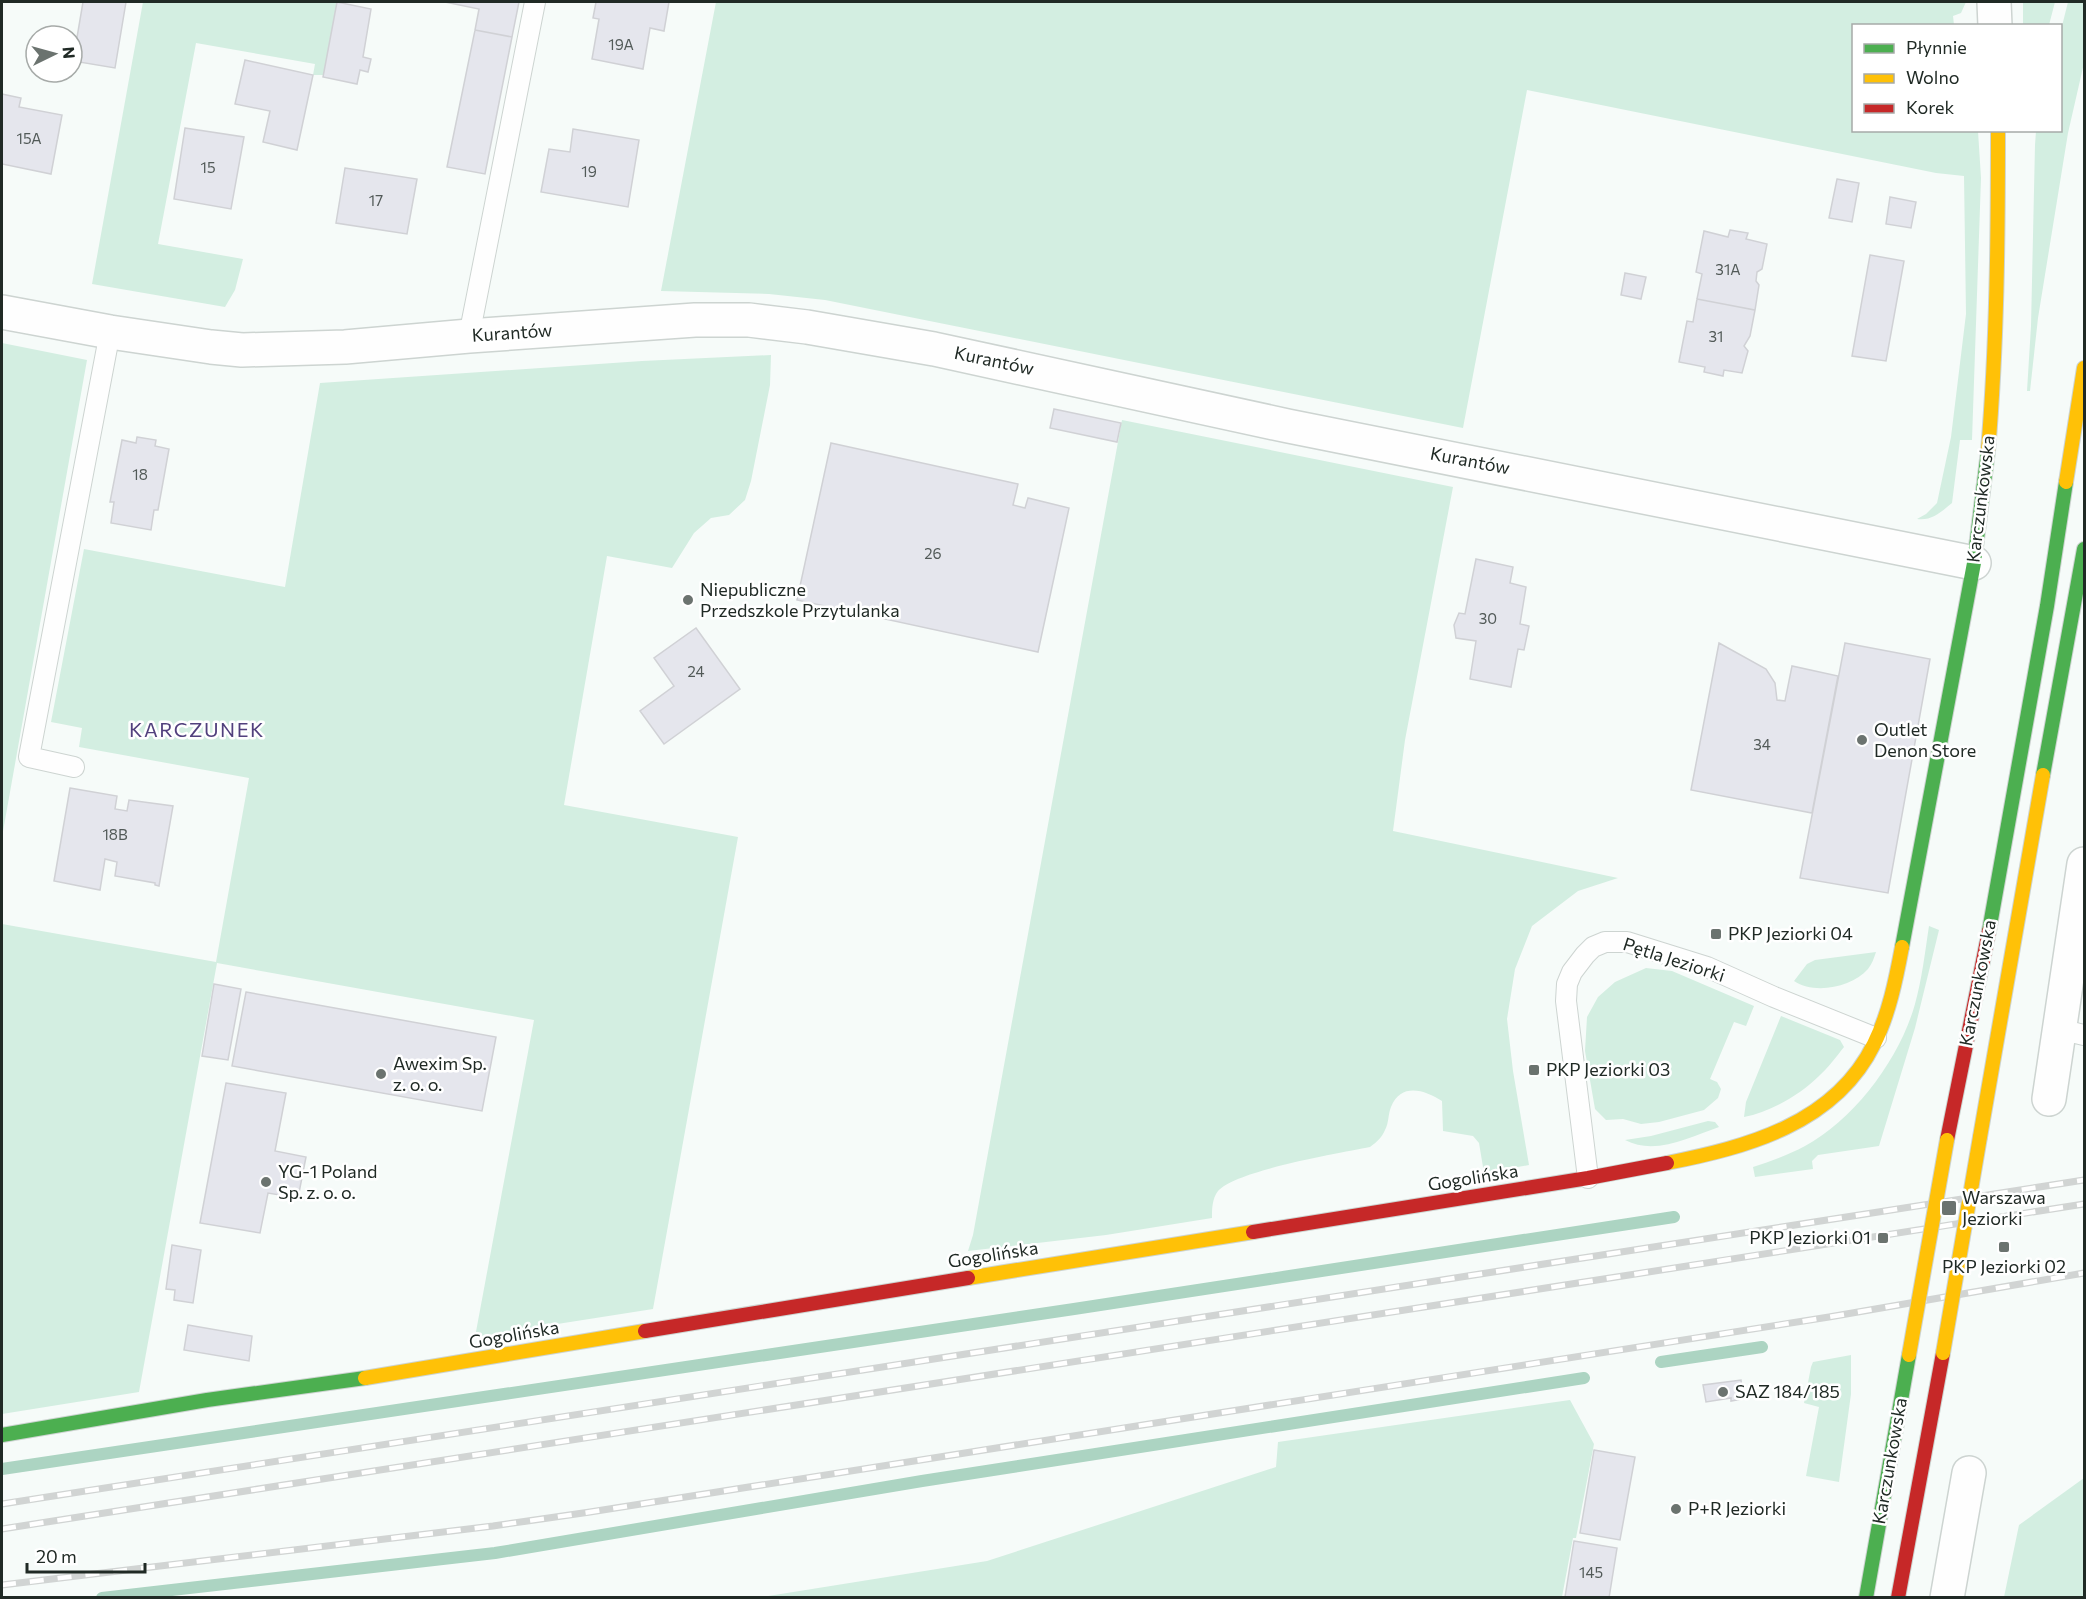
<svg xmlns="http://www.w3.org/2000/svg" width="2086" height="1599" font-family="Commissioner,sans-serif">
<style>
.green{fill:#d3eee1}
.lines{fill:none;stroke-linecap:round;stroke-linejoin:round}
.stream{stroke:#acd4c2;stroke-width:12}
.building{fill:#e5e6ed;stroke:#d0d1d5;stroke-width:1.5}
.lane-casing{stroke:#cdd4d1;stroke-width:22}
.street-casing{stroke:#cdd4d1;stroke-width:36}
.fast-casing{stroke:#cdd4d1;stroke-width:16}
.slow-casing{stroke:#cdd4d1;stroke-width:16}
.jam-casing{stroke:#cdd4d1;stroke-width:16}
.lane{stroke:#fefefe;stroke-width:20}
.street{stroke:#fefefe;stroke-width:33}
.fast{stroke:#4caf50;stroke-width:14}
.slow{stroke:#ffc107;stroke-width:14}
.jam{stroke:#c62828;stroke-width:14}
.rail-casing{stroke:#d1d4d3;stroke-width:7}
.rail{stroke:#fff;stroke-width:4.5;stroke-dasharray:14;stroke-linecap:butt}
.slow-bridge-casing{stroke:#cdd4d1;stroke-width:16;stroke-linecap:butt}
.slow-bridge{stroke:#ffc107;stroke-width:14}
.poi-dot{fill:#6b736f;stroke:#fff;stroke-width:2}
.labels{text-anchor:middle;stroke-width:5;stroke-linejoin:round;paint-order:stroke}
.number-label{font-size:15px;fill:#525a58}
.street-label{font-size:18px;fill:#202a25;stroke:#fff}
.poi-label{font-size:18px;fill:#202a25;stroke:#fff;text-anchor:start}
.neighbourhood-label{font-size:20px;letter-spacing:1.5px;fill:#51407d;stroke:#fff}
</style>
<rect width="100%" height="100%" fill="#f6fbf9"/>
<path class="green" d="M143,2H342L324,75H313L315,64L196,43L158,244L243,259L235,290L225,307L92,284Z
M716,2H1966L1961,13L1953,16L1954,25L1854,26V130L1978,131L1981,178L1972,440H1960L1952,503C1941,512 1932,521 1917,519L1926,514L1937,503L1951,437L1966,314L1964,176L1936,173L1527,90L1463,428L825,300L769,294L661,291Z
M2023,2H2055L2049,25H2023Z
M2068,2H2084V63L2068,133L2038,318L2030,391H2027L2031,326L2035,145L2036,131L2060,130L2061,30Z
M2,343L87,360L2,837Z
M771,355L770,385L751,481L745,500L729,515L711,518L694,533L672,568L607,556L564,805L738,837L653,1309L475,1337L534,1020L217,963L139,1392L2,1414V924L216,962L249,778L79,747L82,728L51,722L84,549L285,587L320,383L642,361Z
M1122,420L1453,487L1405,740L1393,831L1618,878L1578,891L1532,926L1515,969L1507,1019L1513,1071L1529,1165L1484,1173L1479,1143L1473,1136L1443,1131L1442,1101C1425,1090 1401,1082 1391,1107C1388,1114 1389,1123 1385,1130C1382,1137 1377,1142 1370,1147C1340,1153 1237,1170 1218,1191C1212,1199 1212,1209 1212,1218L1106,1235L968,1251L973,1235Z
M1929,926L1939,930L1915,1028L1879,1146L1818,1155L1812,1161L1813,1169L1755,1177L1753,1167C1771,1161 1788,1155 1805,1146C1855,1119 1900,1058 1915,1004C1922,979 1925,952 1929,926Z
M1876,952C1874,958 1872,964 1868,969C1852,987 1815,995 1794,981L1807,964L1815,960Z
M1646,968L1672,971L1754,1006L1746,1026L1734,1022L1710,1079L1717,1082L1721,1089L1718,1098L1704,1110L1659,1122L1641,1124L1623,1119L1606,1120L1595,1109L1585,1051L1587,1017L1598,997L1615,982Z
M1781,1016L1840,1040L1844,1047C1836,1057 1828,1068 1819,1076C1800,1095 1770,1112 1744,1117L1746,1102Z
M1708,1121L1715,1122L1719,1127C1690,1137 1655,1156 1625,1140L1651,1136Z
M1851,1355V1394L1839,1482L1806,1476L1819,1407L1804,1403L1811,1367L1813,1362Z
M1570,1400L1594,1444L1576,1538H1573L1562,1597H762L987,1561L1276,1467L1278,1442Z
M2084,1478V1597H2004L2019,1525Z"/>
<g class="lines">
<path class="stream" d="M1661,1362L1762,1347
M2,1469L1074,1309L1674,1217
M102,1598L495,1553L922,1481L1584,1378"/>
</g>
<path class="building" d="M83,2H126L115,68L73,61Z
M337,2L371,9L363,57L371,59L368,72L360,70L357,84L323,77Z
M445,2H519L512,37L475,30L479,9Z
M596,2H669L664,31L650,28L643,69L592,59L599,19L593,18Z
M475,30L512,37L485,174L447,167Z
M245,60L313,75L297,150L263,142L270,111L235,104Z
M2,94L21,98L19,107L62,115L51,174L2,164Z
M185,128L244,137L231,209L174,199Z
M573,129L639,140L628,207L541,192L549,149L570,152Z
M345,168L417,179L407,234L336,223Z
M1837,179L1859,183L1852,222L1829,218Z
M1890,197L1916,202L1911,228L1886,224Z
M1730,230L1748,233L1746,239L1767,244L1762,269L1757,272L1756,281L1759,285L1755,310L1697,299L1702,274L1696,272L1704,231L1728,237Z
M1870,255L1904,261L1886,361L1852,356Z
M1625,273L1646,277L1641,299L1621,295Z
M1697,299L1755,310L1750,336L1744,346L1748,351L1742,373L1724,370L1723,376L1704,372L1705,367L1679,362L1687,321L1693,322Z
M1054,409L1121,423L1117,442L1050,428Z
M137,437L156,440L155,446L169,449L158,510H154L151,530L111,523L114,502H110L122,440L136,443Z
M831,443L1018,484L1013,505L1025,508L1028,498L1069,508L1038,652L797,600Z
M1476,559L1513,567L1510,583L1526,587L1520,624L1529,626L1524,650L1518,649L1511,687L1470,679L1476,641L1456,638L1454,625L1459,613L1465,614Z
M696,628L740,689L664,744L640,711L674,686L654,658Z
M1719,643L1766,669L1775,683L1777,700L1785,701L1792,666L1838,676L1812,813L1691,790Z
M1845,643L1930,659L1888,893L1800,878Z
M70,788L117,796L115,809L127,811L129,800L173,806L159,886L155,885V883L115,876L117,862L105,859L100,890L54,881Z
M214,984L241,989L228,1060L202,1056Z
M246,992L496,1037L482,1111L232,1066Z
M226,1083L286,1093L275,1151L306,1157L298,1198L268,1193L260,1233L200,1223Z
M172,1245L201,1250L193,1303L174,1300L175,1290L166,1289Z
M188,1325L252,1336L249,1361L184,1350Z
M1741,1380L1743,1399L1731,1401V1398L1706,1402L1703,1385Z
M1594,1450L1635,1457L1620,1540L1580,1533Z
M1574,1541L1617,1548L1609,1598L1565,1597Z"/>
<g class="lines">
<defs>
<path id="lane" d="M469,336L535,2
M74,767L29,757L110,332
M2059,1029L2084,1035
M1588,1178L1566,1001L1567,984L1572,972L1585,955L1593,947L1605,942H1627L1707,967L1774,997L1876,1038"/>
<path id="street" d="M1994,2L1995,26
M2,312L110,332L211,347L242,350L345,347L469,336L695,320H749L807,327L934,349L1288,426L1974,563
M2049,1099L2084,864
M1947,1598L1969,1473"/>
<path id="fast" d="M2043,775L2084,549
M1989,931L2047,606L2066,482
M1902,947L1974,563L1988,451
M2,1435L207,1400L365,1378
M1866,1598L1909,1355"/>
<path id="slow" d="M1988,451C1997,344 1998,237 1998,130
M2066,482L2084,368
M1980,1137L2043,775
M1667,1163C1747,1147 1835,1124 1874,1044C1889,1014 1896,979 1902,947
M968,1278L1253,1232
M365,1378L645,1331"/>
<path id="jam" d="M1947,1140L1989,931
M1253,1232L1588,1178L1667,1163
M645,1331L968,1278
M1898,1598L1943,1353"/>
</defs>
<use href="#lane" class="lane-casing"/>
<use href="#street" class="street-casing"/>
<use href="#fast" class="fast-casing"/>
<use href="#slow" class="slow-casing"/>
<use href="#jam" class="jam-casing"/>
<use href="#lane" class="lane"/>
<use href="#street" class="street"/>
<use href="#fast" class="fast"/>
<use href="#slow" class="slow"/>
<use href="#jam" class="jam"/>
<defs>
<path id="rail" d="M2,1504L2084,1180
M2,1529L2084,1204
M2,1585L493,1526L590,1512L1829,1317L2084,1273"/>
</defs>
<use href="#rail" class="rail-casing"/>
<use href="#rail" class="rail"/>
<defs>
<path id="slow-bridge" d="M1943,1353L1980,1137
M1909,1355L1947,1140"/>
</defs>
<use href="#slow-bridge" class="slow-bridge-casing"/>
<use href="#slow-bridge" class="slow-bridge"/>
</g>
<g class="poi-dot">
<circle cx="688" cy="600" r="6"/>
<circle cx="1862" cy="740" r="6"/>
<rect x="1710" y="928" width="12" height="12" rx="3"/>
<rect x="1528" y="1064" width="12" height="12" rx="3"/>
<circle cx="381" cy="1074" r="6"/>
<circle cx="266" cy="1182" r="6"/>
<rect x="1941" y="1200" width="16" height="16" rx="3"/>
<rect x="1877" y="1232" width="12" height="12" rx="3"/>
<rect x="1998" y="1241" width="12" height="12" rx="3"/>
<circle cx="1723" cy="1392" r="6"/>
<circle cx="1676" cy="1509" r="6"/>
</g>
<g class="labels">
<g class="number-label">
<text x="621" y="50">19A</text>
<text x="29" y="144">15A</text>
<text x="208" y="173">15</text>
<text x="589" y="177">19</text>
<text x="376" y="206">17</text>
<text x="1728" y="275">31A</text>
<text x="1716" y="342">31</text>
<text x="140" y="480">18</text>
<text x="933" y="559">26</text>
<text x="1488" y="624">30</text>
<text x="696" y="677">24</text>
<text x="1762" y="750">34</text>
<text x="115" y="840">18B</text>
<text x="1591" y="1578">145</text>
</g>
<g class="street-label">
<text transform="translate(512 333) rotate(-4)" y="6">Kurantów</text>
<text transform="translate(994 361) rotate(12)" y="6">Kurantów</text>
<text transform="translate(1470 461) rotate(11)" y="6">Kurantów</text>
<text transform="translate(1981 499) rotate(-83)" y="6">Karczunkowska</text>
<text transform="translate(1674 960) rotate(18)" y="6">Pętla Jeziorki</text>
<text transform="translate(1978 983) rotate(-79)" y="6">Karczunkowska</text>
<text transform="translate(1473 1178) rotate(-9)" y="6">Gogolińska</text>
<text transform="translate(993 1255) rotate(-9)" y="6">Gogolińska</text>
<text transform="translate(514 1335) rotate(-10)" y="6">Gogolińska</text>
<text transform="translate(1890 1461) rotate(-80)" y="6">Karczunkowska</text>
</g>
<g class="poi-label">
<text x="700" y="596">Niepubliczne<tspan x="700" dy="21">Przedszkole Przytulanka</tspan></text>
<text x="1874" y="736">Outlet<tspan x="1874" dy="21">Denon Store</tspan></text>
<text x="1728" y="940">PKP Jeziorki 04</text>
<text x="393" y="1070">Awexim Sp.<tspan x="393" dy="21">z. o. o.</tspan></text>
<text x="1546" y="1076">PKP Jeziorki 03</text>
<text x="278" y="1178">YG-1 Poland<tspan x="278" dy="21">Sp. z. o. o.</tspan></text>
<text x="1962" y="1204">Warszawa<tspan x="1962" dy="21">Jeziorki</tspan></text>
<text x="1871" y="1244" text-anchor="end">PKP Jeziorki 01</text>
<text x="2004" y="1273" text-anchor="middle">PKP Jeziorki 02</text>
<text x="1735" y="1398">SAZ 184/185</text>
<text x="1688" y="1515">P+R Jeziorki</text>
</g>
<g class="neighbourhood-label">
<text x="197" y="737">KARCZUNEK</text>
</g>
</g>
<rect width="2086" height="1599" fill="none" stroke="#202a25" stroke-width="6"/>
<rect x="1852" y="24" width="210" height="108" fill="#ffffff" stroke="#a6aaa8" stroke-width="1.5"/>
<rect x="1864" y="44" width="30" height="9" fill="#4caf50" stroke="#a6aaa8" stroke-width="1.5"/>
<text x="1906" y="54" font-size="18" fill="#202a25">Płynnie</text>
<rect x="1864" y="74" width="30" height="9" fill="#ffc107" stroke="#a6aaa8" stroke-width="1.5"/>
<text x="1906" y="84" font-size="18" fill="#202a25">Wolno</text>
<rect x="1864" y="104" width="30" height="9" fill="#c62828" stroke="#a6aaa8" stroke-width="1.5"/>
<text x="1906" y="114" font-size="18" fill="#202a25">Korek</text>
<g transform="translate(54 54) rotate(85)"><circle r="28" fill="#ffffff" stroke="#a6aaa8" stroke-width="1.5"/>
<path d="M0-4.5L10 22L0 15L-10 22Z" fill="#6b736f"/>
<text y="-9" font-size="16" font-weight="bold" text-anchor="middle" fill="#202a25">N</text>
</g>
<path d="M27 1563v9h118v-9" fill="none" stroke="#202a25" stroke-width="3"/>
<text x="36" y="1563" font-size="18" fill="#202a25" stroke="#ffffff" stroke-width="4.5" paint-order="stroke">20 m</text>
</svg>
